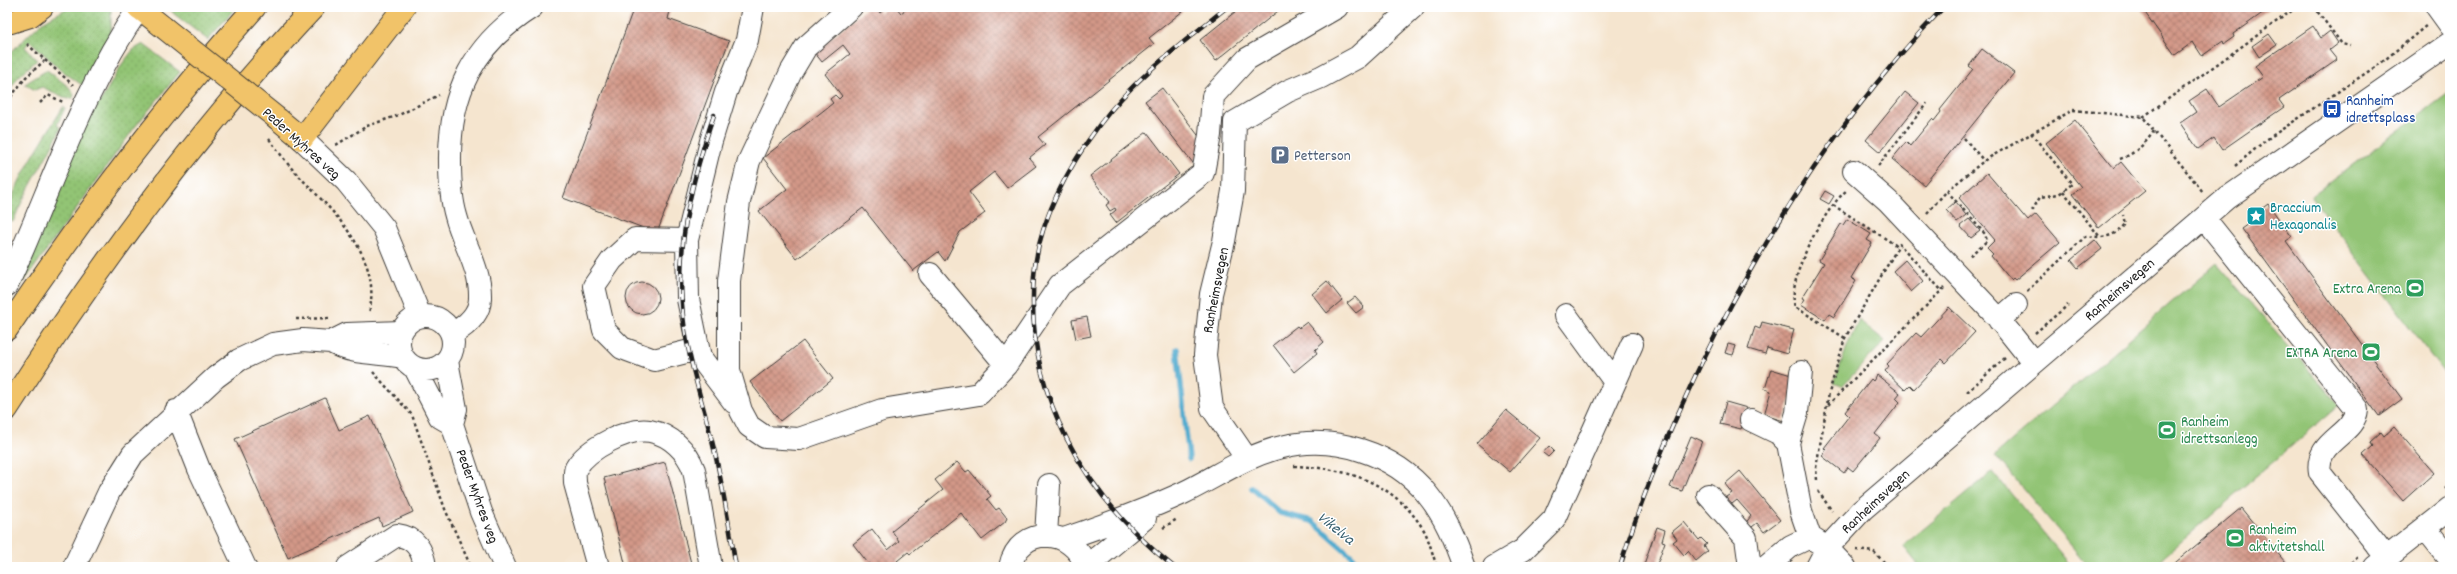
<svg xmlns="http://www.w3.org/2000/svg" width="2457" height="574" font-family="Dekko,sans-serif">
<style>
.grass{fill:url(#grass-dots);stroke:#577048}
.green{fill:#92c474;stroke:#577048}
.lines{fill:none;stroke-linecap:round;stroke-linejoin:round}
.stream{stroke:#52accf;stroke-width:5.5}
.building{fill:url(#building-cross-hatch)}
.minor-casing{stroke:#3d3a37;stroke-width:24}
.major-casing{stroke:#3d3a37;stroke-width:24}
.highway-casing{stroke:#3d3a37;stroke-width:24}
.path{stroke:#3d3a37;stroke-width:2.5;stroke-dasharray:3 3;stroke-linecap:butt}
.minor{stroke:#fff;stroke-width:22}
.major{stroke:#f1c369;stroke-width:22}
.highway{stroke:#f1c369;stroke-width:22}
.rail-casing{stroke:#1c1c1c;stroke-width:4.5}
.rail{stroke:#fff;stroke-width:3;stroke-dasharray:9;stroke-linecap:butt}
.major-bridge-casing{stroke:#3d3a37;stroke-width:24;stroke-linecap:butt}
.major-bridge{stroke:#f1c369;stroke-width:22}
.labels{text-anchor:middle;stroke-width:3;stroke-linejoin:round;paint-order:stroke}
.transit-label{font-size:15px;fill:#164399;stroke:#fff;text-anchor:start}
.street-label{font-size:15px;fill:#1c1c1c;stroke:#fff}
.service-label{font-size:15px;fill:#4e5e75;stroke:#fff;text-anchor:start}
.culture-label{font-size:15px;fill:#0d838f;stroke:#fff;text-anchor:start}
.leisure-label{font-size:15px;fill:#27864d;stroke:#fff;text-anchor:end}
.water-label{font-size:16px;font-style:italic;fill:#345d6d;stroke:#fff}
</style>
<defs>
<pattern id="grass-dots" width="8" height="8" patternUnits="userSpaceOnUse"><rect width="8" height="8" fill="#92c474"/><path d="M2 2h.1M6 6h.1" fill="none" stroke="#7da864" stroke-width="1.8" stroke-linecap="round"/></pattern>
<pattern id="building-cross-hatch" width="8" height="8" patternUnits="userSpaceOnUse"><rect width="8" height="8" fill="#d39888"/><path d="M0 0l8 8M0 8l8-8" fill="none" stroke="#aa7b6e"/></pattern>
</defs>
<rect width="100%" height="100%" fill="#fff"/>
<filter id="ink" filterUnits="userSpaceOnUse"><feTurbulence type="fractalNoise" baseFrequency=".025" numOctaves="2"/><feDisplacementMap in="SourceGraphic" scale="8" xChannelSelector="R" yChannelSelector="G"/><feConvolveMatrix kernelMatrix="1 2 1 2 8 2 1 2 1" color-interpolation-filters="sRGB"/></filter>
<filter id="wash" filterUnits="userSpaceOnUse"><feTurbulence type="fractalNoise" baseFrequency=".012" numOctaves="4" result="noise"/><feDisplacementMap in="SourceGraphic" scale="16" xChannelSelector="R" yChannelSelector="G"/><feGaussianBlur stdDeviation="0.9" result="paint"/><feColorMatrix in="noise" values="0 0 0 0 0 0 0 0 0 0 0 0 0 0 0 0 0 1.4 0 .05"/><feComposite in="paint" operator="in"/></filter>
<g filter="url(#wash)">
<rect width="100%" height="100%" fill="#f5e5cf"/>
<path class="grass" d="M69,7H110L111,10V32L86,88L57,67L30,41L25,47L37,60L19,76L7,93V56L41,23Z
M168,7H236L208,40L174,14Z
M143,44L180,72L135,127L10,301H7L89,106L100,102L122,64L133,50Z
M47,70L69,87L74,95L73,98L68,99L42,87L35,90L25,84Z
M63,107L65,108L57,125L61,128C46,160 26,189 13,222L7,220C7,191 48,133 63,107Z"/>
<path class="green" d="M2450,92V381L2311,196Z
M2217,263L2339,405L2152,567H2089L1995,455Z
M1859,320L1885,341L1842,386L1834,383L1848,344Z
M1992,472H1993L2072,567H1920L1903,546Z"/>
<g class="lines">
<path class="stream" d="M1177,349L1189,459
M1252,488L1280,513L1312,521L1364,567"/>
</g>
<g id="blocks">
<path class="building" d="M634,7H671L668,19L729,41L657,233L563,198Z
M868,7H876L880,13L887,7H896L901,13L909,7H1188L1149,38L1154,44L1038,137L1045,145L1029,158L1036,166L1007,188L994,172L969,192L985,213L960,232L945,261L938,252L913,271L863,208L797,259L759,211L787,189L763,158L833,103L830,99L835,95L839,99L842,96L825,74L850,54L843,45L822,62L814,52Z
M1241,7H1283L1216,61L1200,40Z
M2141,7H2271L2233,34L2234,37L2224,44L2223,41L2202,56L2193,42L2175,55Z
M2313,26L2321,38L2330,31L2338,43L2329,50L2337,60L2279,100L2284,107L2222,150L2214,138L2198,149L2180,123L2196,112L2189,101L2207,89L2219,107L2263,77L2255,66Z
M2269,34L2277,45L2259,57L2252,46Z
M1982,49L2014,73L1924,185L1892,159L1906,142L1910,146L1932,119L1934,121L1941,112L1940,110L1973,69L1969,66Z
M1162,88L1201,139L1203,147L1193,163L1145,101Z
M1905,92L1919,103L1880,152L1866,140Z
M2330,101L2333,105L2326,110L2323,106Z
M2075,120L2114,168L2121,162L2145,191L2099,228L2072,194L2081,187L2046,143Z
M1147,132L1179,174L1116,223L1110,215L1116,210L1115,208L1110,211L1106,205L1110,202L1090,176Z
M1987,173L2028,221L2036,214L2060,242L2015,280L2013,278L2011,280L1991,256L1993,254L1987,248L1995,240L1959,198Z
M1825,191L1834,196L1829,204L1820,199Z
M1955,202L1966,215L1957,222L1946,210Z
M2268,204L2292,237L2286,241L2402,399L2379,416L2242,229L2259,217L2256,213Z
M1847,219L1871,234L1867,240L1872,243L1851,278L1856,281L1834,317L1829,314L1825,320L1801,305L1805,299L1802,298L1824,263L1819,260L1841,224L1843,225Z
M1969,219L1980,231L1971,238L1960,226Z
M2095,240L2102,249L2078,268L2071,260Z
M1905,260L1923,281L1911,292L1893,271Z
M1327,281L1342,300L1327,313L1312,294Z
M626 298a16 16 0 1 1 32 0a16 16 0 1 1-32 0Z
M1355,297L1364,307L1356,313L1347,303Z
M1949,307L1975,332L1946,363L1942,359L1914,389L1910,385L1905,390L1885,371L1889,366L1887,364L1916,333L1921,337Z
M1087,317L1091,336L1076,339L1072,320Z
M1307,322L1324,342L1315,350L1317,353L1294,372L1273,345L1297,326L1299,328Z
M1762,322L1794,330L1787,354L1767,348L1765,354L1748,349L1755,327L1760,329Z
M803,341L833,379L780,421L750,382Z
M1728,344L1736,346L1733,355L1725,353Z
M1771,369L1798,377L1784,421L1764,415L1771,391L1765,389Z
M1877,375L1900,393L1896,398L1900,402L1875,434L1880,438L1853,471L1848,467L1844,473L1822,456L1826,450L1824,448L1849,416L1845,412L1871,379L1873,381Z
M325,398L339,430L370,416L413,512L382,526L379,518L288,558L235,439Z
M1726,402L1747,408L1741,429L1720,424Z
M1506,410L1540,438L1510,472L1477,444Z
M2394,427L2434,473L2403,501L2363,455L2373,446L2370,442L2380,433L2383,437Z
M1691,436L1702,441L1682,491L1670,487Z
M1549,446L1554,451L1548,457L1543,453Z
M665,462L692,567H626L604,478Z
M957,462L966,472L969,470L991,496L987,499L996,510L999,508L1007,518L1005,522L982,540L961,513L910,554L908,552L897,561L902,567H871L853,544L872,529L888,550L899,541L892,531L943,490L935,480Z
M1740,471L1780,520L1764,532L1757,523L1752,527L1745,524L1751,516L1737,500L1732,504L1726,501V497L1732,493L1725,484Z
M2241,508L2289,567H2170Z
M1684,522L1699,540L1701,538L1707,544L1704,546L1708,551L1696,561L1688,551L1684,555L1673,542L1677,539L1672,532Z
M1657,527L1665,530L1662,541L1665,542L1656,567H1643Z"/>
</g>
</g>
<g filter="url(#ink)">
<use href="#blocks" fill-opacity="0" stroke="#3d3a37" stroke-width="1"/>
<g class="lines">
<defs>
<path id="minor" d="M851,7L806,47L791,72L749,161L739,202L729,281V370L741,411L749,426L765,437L799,439L882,410L979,394L1006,365L1060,285L1203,173L1210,135L1213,96L1247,59L1337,7
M2437,7L2450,25
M302,139L346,181L384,228L420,316
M1854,171L1888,201L1998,318L2034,363
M2204,218L2357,409C2355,436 2314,440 2320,473L2387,558
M687,240L635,239L612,260L594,286L604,330L622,348L654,360L698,349
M930,274L1006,365
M7,285C50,192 80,93 139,8
M1566,315L1615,382
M399 343a27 27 0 1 1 54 0a27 27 0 1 1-54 0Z
M1999,320L2016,305
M452,334C466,326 480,315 480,298C481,269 463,243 456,216C451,199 450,180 450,162C449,93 473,44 532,7
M331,342C352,355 378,352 403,357
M447,361L456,409L452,424L481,512L505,567
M415,368L440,417L452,424
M734,402L700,357L688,299L687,240L711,141L726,92L747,40L753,7
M176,411L199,469L245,567
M1751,420L1778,433L1788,443L1801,511L1810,537L1827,548L1845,567
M1788,443L1797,413L1801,372
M1247,459L1212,408L1205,355L1211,294L1224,241L1233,191L1235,122L1288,91L1321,77L1358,57L1413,7
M1708,495L1746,538L1749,560L1753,567
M2425,528L2450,559
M1046,536L1049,485
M1064,539C1105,525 1144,511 1183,493C1216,477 1247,455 1282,447C1333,434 1394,453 1427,494C1445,516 1455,541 1464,567
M74,567L109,492L133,454L216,377L239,360L273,344L303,340L331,342L347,334L401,332
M348,567L397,535C415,537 423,550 425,567
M598,567L575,483C575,478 574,472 576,468C587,449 628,427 650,431C671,435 687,451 694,470L711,567
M1010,567C1019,524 1074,527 1086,567
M1086,567L1145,518
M1494,567L1523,550L1554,519L1632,344
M1766,567L1791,546L1810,537
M1817,567L1827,548L1862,510L2227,198L2450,43
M2375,567L2450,508"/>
<path id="major" d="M138,7L163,27
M11,22L30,16L42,7
M278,119L302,139"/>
<path id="highway" d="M139,8L140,7
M302,139L404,7
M7,329C82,216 165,108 255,7
M7,409C98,267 198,130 314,7"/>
</defs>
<use href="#minor" class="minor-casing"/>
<use href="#major" class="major-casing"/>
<use href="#highway" class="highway-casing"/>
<path class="path" d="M2314,7L2342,44L2350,46
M27,44L73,85
M7,102L26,77L44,61
M40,103L48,95L63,102
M2143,117L2297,7
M2031,133L2072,184L2059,194L2040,197L2032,211
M1964,138L1984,161
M269,139C278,150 286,163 296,173C332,211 383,255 369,313
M336,145L367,126L399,115L439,95
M2120,159C2135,154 2145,144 2154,131
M1878,166L1927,103
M2235,166L2266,140L2381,63L2427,25
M1947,191L1985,234L1987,241L1968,257
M2063,191L2100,237
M1833,205L1897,246
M1927,213L1947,191L1985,160L2073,110L2143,117L2203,192
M1902,247L1942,291
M2027,291L2086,236C2103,238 2114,238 2125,224L2123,215
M296,319L332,318
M2035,333L2068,305
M1845,338L1795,307C1786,278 1824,209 1847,190
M373,372L412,415L445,509L471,567
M1967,392L2005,358
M1828,405L1944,288
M1294,466C1349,468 1396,483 1425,532C1430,543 1433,556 1437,567
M1817,480L1816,468L1829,393L1845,338L1901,242
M2445,489L2450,485
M1818,491L1832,511
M1163,528L1177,519
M1856,550L1874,552L1889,567
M2346,567L2358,557"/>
<use href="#minor" class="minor"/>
<use href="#major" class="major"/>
<use href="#highway" class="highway"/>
<defs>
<path id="rail" d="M714,115C693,176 677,238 682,304C685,352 702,399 713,445C723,485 729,526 736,567
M1174,567C1085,497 1024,393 1034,276C1038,222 1068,167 1100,124C1134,78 1183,43 1227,7
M1620,567C1641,498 1669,431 1700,366C1764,235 1842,112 1944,7"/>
</defs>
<use href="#rail" class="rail-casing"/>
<use href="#rail" class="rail"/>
<defs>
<path id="major-bridge" d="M163,27L278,119"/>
</defs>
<use href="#major-bridge" class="major-bridge-casing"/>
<use href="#major-bridge" class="major-bridge"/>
</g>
</g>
<defs>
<symbol id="bus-square" viewBox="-11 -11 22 22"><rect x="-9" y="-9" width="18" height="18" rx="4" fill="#1a4fb4" stroke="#fff"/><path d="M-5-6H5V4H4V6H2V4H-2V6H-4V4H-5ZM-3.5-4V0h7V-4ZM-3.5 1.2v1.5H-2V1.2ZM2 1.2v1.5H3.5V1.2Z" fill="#fff"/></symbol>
<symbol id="parking-square" viewBox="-11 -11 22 22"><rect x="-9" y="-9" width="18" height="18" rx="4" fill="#5c6f8a" stroke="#fff"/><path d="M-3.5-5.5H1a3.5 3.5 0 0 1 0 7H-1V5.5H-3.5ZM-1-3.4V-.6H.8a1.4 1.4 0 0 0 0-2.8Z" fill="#fff"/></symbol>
<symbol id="sight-square" viewBox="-11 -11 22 22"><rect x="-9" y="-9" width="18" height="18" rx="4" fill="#0f9aa8" stroke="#fff"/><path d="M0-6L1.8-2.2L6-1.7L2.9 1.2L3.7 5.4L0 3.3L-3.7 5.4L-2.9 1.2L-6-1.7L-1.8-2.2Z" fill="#fff"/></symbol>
<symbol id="stadium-square" viewBox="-11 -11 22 22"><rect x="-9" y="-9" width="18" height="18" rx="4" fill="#2e9e5b" stroke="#fff"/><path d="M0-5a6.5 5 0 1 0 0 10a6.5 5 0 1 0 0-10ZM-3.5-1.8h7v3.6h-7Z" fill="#fff"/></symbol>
</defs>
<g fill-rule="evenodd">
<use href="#bus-square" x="2321" y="98" width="22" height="22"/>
<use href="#parking-square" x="1269" y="144" width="22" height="22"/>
<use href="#sight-square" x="2245" y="205" width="22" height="22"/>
<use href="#stadium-square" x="2404" y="277" width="22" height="22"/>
<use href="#stadium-square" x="2360" y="341" width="22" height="22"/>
<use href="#stadium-square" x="2156" y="419" width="22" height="22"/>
<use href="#stadium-square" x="2224" y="527" width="22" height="22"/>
</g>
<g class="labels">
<g class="transit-label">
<text x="2346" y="105">Ranheim<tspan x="2346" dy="17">idrettsplass</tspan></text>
</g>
<g class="street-label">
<text transform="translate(302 143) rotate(42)" y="5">Peder Myhres veg</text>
<text transform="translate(2119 289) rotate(-41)" y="5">Ranheimsvegen</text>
<text transform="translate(1215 290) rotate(-79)" y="5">Ranheimsvegen</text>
<text transform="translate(478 496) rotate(70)" y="5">Peder Myhres veg</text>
<text transform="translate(1875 501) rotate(-43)" y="5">Ranheimsvegen</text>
</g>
<g class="service-label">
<text x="1294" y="160">Petterson</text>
</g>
<g class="culture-label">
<text x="2270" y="212">Braccium<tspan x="2270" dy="17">Hexagonalis</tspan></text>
</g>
<g class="leisure-label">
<text x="2401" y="293">Extra Arena</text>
<text x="2357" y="357">EXTRA Arena</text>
<text x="2181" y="426" text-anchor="start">Ranheim<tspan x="2181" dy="17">idrettsanlegg</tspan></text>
<text x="2249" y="534" text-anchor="start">Ranheim<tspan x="2249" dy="17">aktivitetshall</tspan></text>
</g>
<g class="water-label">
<text transform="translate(1337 527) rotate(39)" y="6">Vikelva</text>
</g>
</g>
<rect width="2457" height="574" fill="none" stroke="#fff" stroke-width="24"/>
</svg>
